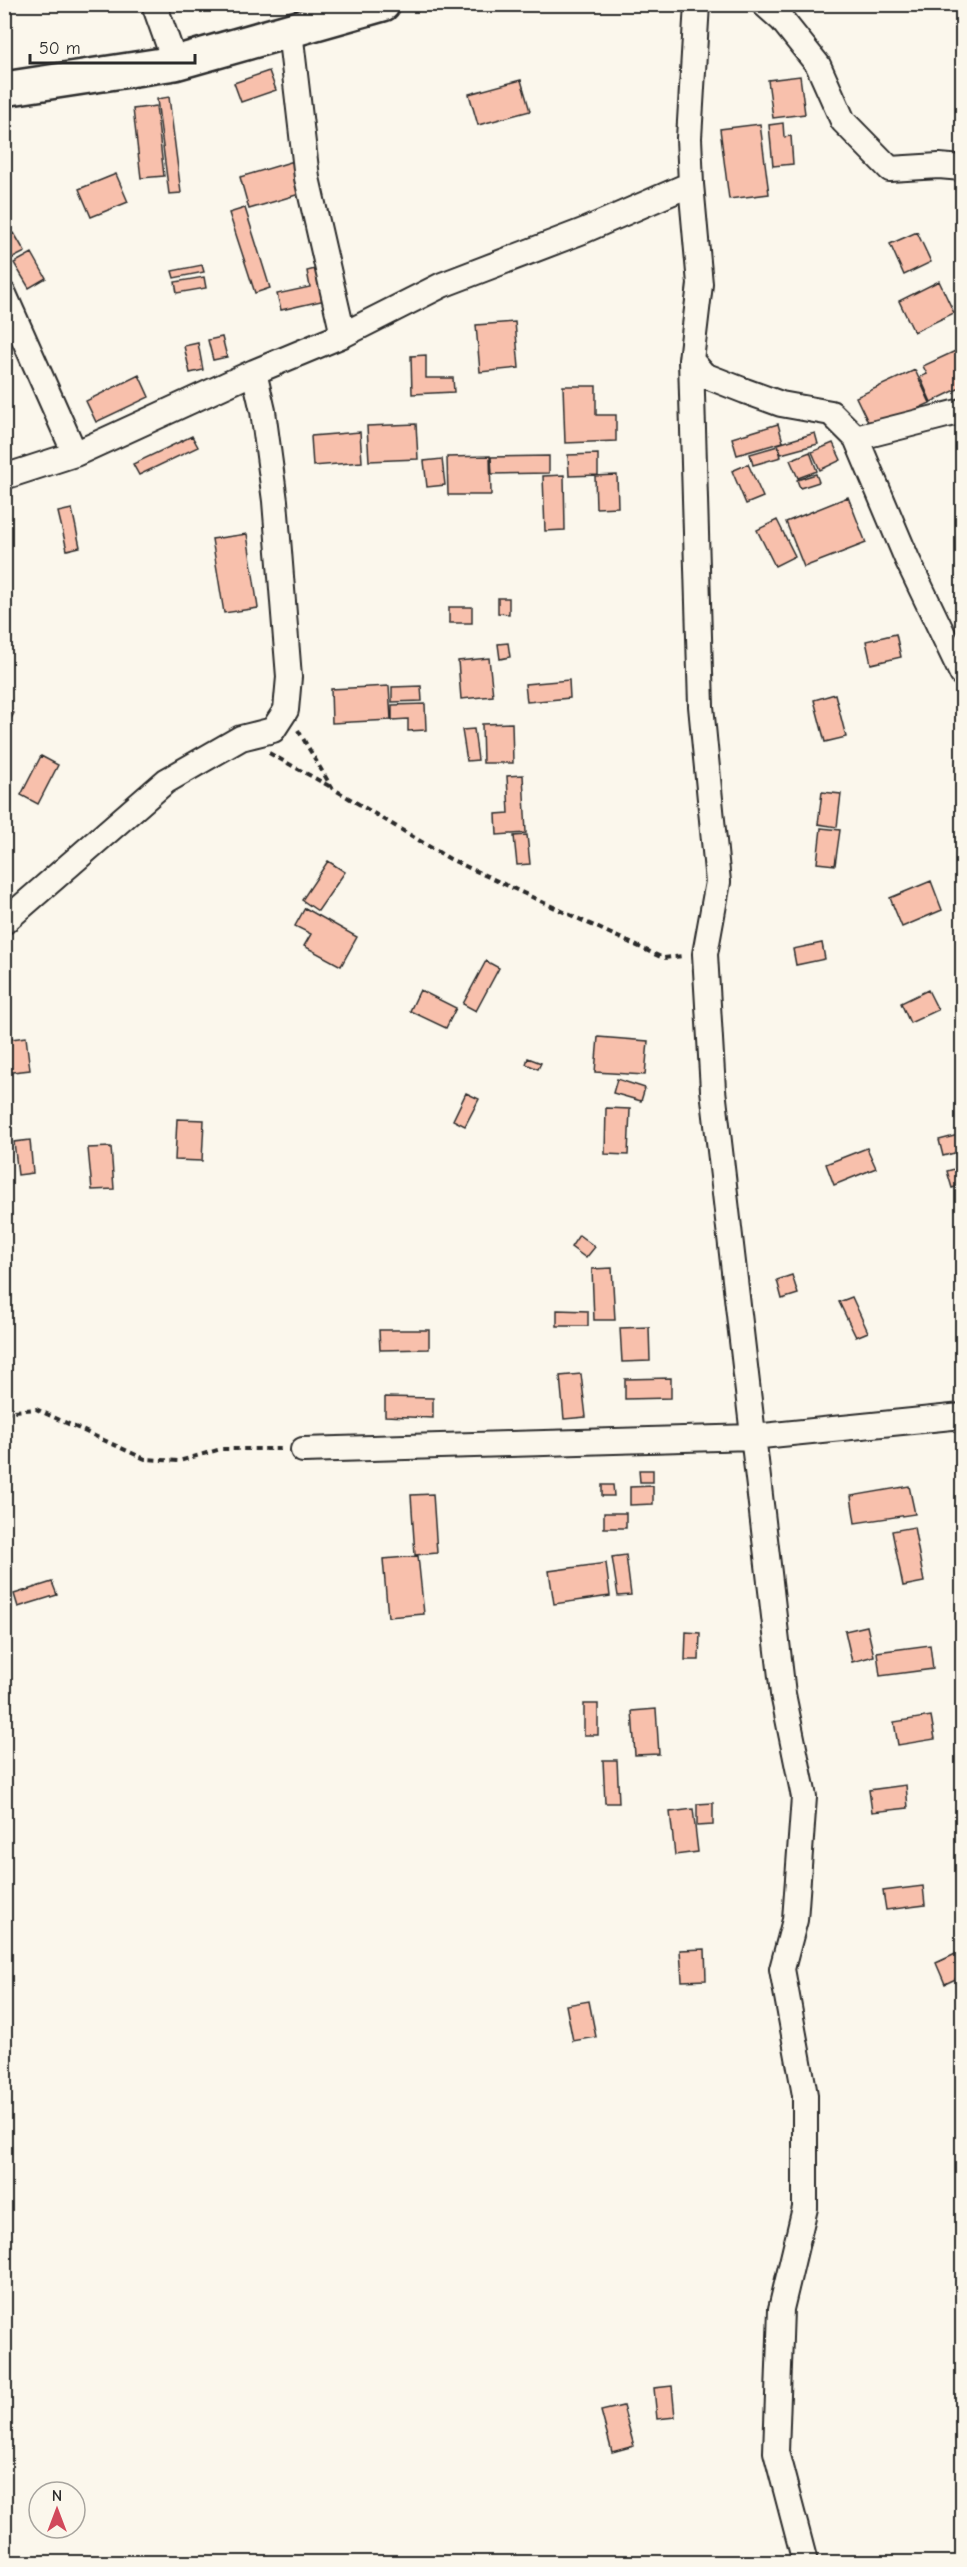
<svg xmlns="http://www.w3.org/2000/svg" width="967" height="2567" font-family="'Comic Neue',sans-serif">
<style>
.building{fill:#f8c0ac;stroke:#2b2b2b;stroke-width:1.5}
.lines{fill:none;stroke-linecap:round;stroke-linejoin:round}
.street-casing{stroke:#2b2b2b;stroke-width:28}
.secondary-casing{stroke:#2b2b2b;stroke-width:38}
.path{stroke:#2b2b2b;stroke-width:4;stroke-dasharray:6 4.5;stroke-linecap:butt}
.street{stroke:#fbf7ec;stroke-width:24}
.secondary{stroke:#fbf7ec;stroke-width:33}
</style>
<rect width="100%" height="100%" fill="#fbf7ec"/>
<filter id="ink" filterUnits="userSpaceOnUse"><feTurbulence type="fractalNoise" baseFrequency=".0167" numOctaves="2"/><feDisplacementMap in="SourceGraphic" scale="12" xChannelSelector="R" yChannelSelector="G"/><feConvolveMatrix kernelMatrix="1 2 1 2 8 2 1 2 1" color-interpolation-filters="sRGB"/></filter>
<g filter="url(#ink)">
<path class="building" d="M269,71L276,90L241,102L234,83Z
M800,76L805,114L773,118L768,80Z
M521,80L530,111L478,125L469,94Z
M169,97L181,193L169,194L157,99Z
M156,106L164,176L141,178L133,109Z
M783,123L784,137L791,136L793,164L773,166L769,125Z
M760,124L769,194L729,199L720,129Z
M294,161L303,193L249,209L240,177Z
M116,174L128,202L91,217L79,189Z
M245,208L270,288L255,293L229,213Z
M917,232L931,262L904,275L890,244Z
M14,233L25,252L13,258L4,243V238Z
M32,253L46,278L29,288L14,263Z
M202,265L204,272L174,278L172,271Z
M323,267L330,299L281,310L277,294L310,287L307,271Z
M204,277L206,288L177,293L175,282Z
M939,281L954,313L914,332L899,301Z
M515,322L519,368L480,372L476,325Z
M222,337L227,357L213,360L208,340Z
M198,343L203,370L190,373L184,346Z
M962,348V387L931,402L920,377L927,374L923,366Z
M426,355V378H453L454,392L412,394L411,356Z
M915,370L930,403L872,430L856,397Z
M139,375L149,397L96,422L86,401Z
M563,386H596V415H616V441L565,443Z
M416,424L418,459L369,461L367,426Z
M778,424L783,442L737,455L732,438Z
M360,432L362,462L313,466L311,436Z
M815,433L818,444L781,454L778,444Z
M192,436L198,447L139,475L133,464Z
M833,443L841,460L820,470L812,452Z
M778,446L781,457L753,465L750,454Z
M810,452L817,471L798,478L790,460Z
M598,454V475L569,476L568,455Z
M490,456L491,495H448L447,457Z
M549,456V473L492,474L491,457Z
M442,459L445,485L427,487L424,461Z
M748,464L763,497L746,504L732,471Z
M816,474L819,482L800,488L797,480Z
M564,475L565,530L545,531L543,476Z
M617,475L618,507L596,508L595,476Z
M848,497L866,543L804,567L786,522Z
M72,509L80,547L67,550L58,512Z
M777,520L795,556L775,566L757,530Z
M247,534L258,608L224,613L212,539Z
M498,598H509V614L498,613Z
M449,607H472V623H449Z
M896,634L901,657L871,664L866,641Z
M508,643L510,657L500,659L498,644Z
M489,658L493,696L461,699L458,661Z
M569,680L570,698L527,702L525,684Z
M389,686L391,720L332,723L331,689Z
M421,686L422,701L392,702V687Z
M835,694L846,737L825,742L814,700Z
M425,704L426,730L408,731V719L392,720V705Z
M4,708L14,713L7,726L4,725Z
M512,723L513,763H483L482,724Z
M474,729L478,760L467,761L462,730Z
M41,756L58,765L38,804L21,795Z
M523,775L526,833L497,835L496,814L509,813L507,776Z
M822,792L841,794L837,827L818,824Z
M821,828L840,830L835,865L817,863Z
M527,835L530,864L517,865L514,836Z
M328,861L345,872L318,911L302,900Z
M931,881L942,910L902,927L890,898Z
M305,908L357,937L341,966L304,946L311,934L295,926Z
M822,943L825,959L796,965L793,949Z
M486,961L499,968L476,1011L463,1004Z
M420,990L456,1008L446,1028L410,1011Z
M928,990L938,1010L910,1023L901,1003Z
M26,1037L30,1070L4,1073V1040Z
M598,1037L648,1041L645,1075L595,1072Z
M528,1058L541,1063L538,1069L526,1064Z
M617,1079L645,1088L641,1101L613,1093Z
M466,1093L479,1099L465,1126L453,1120Z
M606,1108L630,1109L628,1155L605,1154Z
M177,1119L204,1120L202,1161L175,1160Z
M962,1134V1151L943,1156L939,1140Z
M30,1140L33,1173L18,1175L14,1142Z
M111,1147L114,1189L92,1190L88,1148Z
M867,1148L876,1168L834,1185L826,1164Z
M962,1167V1185L952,1188L947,1171Z
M579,1235L595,1247L586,1258L571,1247Z
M612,1268L615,1320H594L592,1269Z
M792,1275L798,1294L782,1299L777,1280Z
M852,1297L868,1332L856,1337L839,1302Z
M557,1310L588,1311V1326H557Z
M649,1327L650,1361L622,1362L620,1328Z
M379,1330H429V1349L380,1350Z
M581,1374L586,1417L564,1419L560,1376Z
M671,1378V1398L625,1399V1379Z
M385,1397L433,1398V1418L385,1416Z
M639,1470H653V1482H640Z
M602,1485H613L614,1496H602Z
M653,1486V1504L630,1505V1487Z
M909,1486L915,1514L855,1523L851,1496Z
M433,1494L437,1553L415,1555L411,1495Z
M604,1513H626V1528H604Z
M914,1527L924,1582L903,1586L892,1531Z
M626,1555L631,1595L618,1596L612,1557Z
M418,1556L424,1614L388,1617L383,1559Z
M606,1563L610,1596L554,1604L549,1571Z
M52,1582L57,1595L18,1607L14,1594Z
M867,1626L874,1656L852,1662L845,1631Z
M686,1632L700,1633L699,1660H685Z
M930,1645L933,1669L880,1676L877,1652Z
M584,1704H598V1735H584Z
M656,1709L659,1754L635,1755L632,1711Z
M931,1716L935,1739L898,1745L894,1722Z
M603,1760H617L619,1803H605Z
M906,1785L908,1808L872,1812L869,1790Z
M713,1803V1825L697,1826V1804Z
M693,1809L698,1852L675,1855L670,1812Z
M923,1886L925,1905L886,1910L883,1891Z
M705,1949L706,1980L682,1981L680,1950Z
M962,1951V1976L945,1984L936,1963Z
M589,2001L596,2037L573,2041L566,2005Z
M672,2386L675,2417L657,2419L654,2388Z
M623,2406L634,2446L612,2452L601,2411Z"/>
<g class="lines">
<defs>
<path id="street" d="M154,4L175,63
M697,4L689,138L691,184L700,284L691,360L704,375L745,391L781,404L831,413L856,438L962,411
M764,4L782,20L818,65L843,121L890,169L939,166L962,168
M290,31L307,178L343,335
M4,294L75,454
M691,360L701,706L718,882L705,954L713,1090L783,1694L804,1797L795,1920L782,1969L805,2095V2208L781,2309L776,2452L805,2562
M856,438L907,559L962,674
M4,477L75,454L254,372
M4,922L166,781L241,738L273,730L286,710L289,677L275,501L263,411L254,372L343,335L442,285L583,231L691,184
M303,1450L753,1437L962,1416"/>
<path id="secondary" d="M4,89L175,63L383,4"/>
</defs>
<use href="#street" class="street-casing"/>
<use href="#secondary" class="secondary-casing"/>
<path class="path" d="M298,730L332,788L450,859L663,958L684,956
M269,753L331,787
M4,1412L36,1409L145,1459L179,1461L221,1449H281"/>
<use href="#street" class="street"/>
<use href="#secondary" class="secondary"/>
</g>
</g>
<rect width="967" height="2567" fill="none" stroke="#fbf7ec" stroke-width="24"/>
<rect x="12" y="12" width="943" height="2543" fill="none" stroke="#2b2b2b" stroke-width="2" filter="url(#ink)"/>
<g transform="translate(57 2510)"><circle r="28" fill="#fbf7ec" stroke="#a8a59f" stroke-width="1.5"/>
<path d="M0-4.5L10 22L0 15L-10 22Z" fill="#d1495b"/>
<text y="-9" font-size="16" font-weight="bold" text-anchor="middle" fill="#2b2b2b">N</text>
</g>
<path d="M30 54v9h165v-9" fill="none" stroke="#2b2b2b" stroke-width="3"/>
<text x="39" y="54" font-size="18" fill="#2b2b2b" stroke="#fbf7ec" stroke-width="4.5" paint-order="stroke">50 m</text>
</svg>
